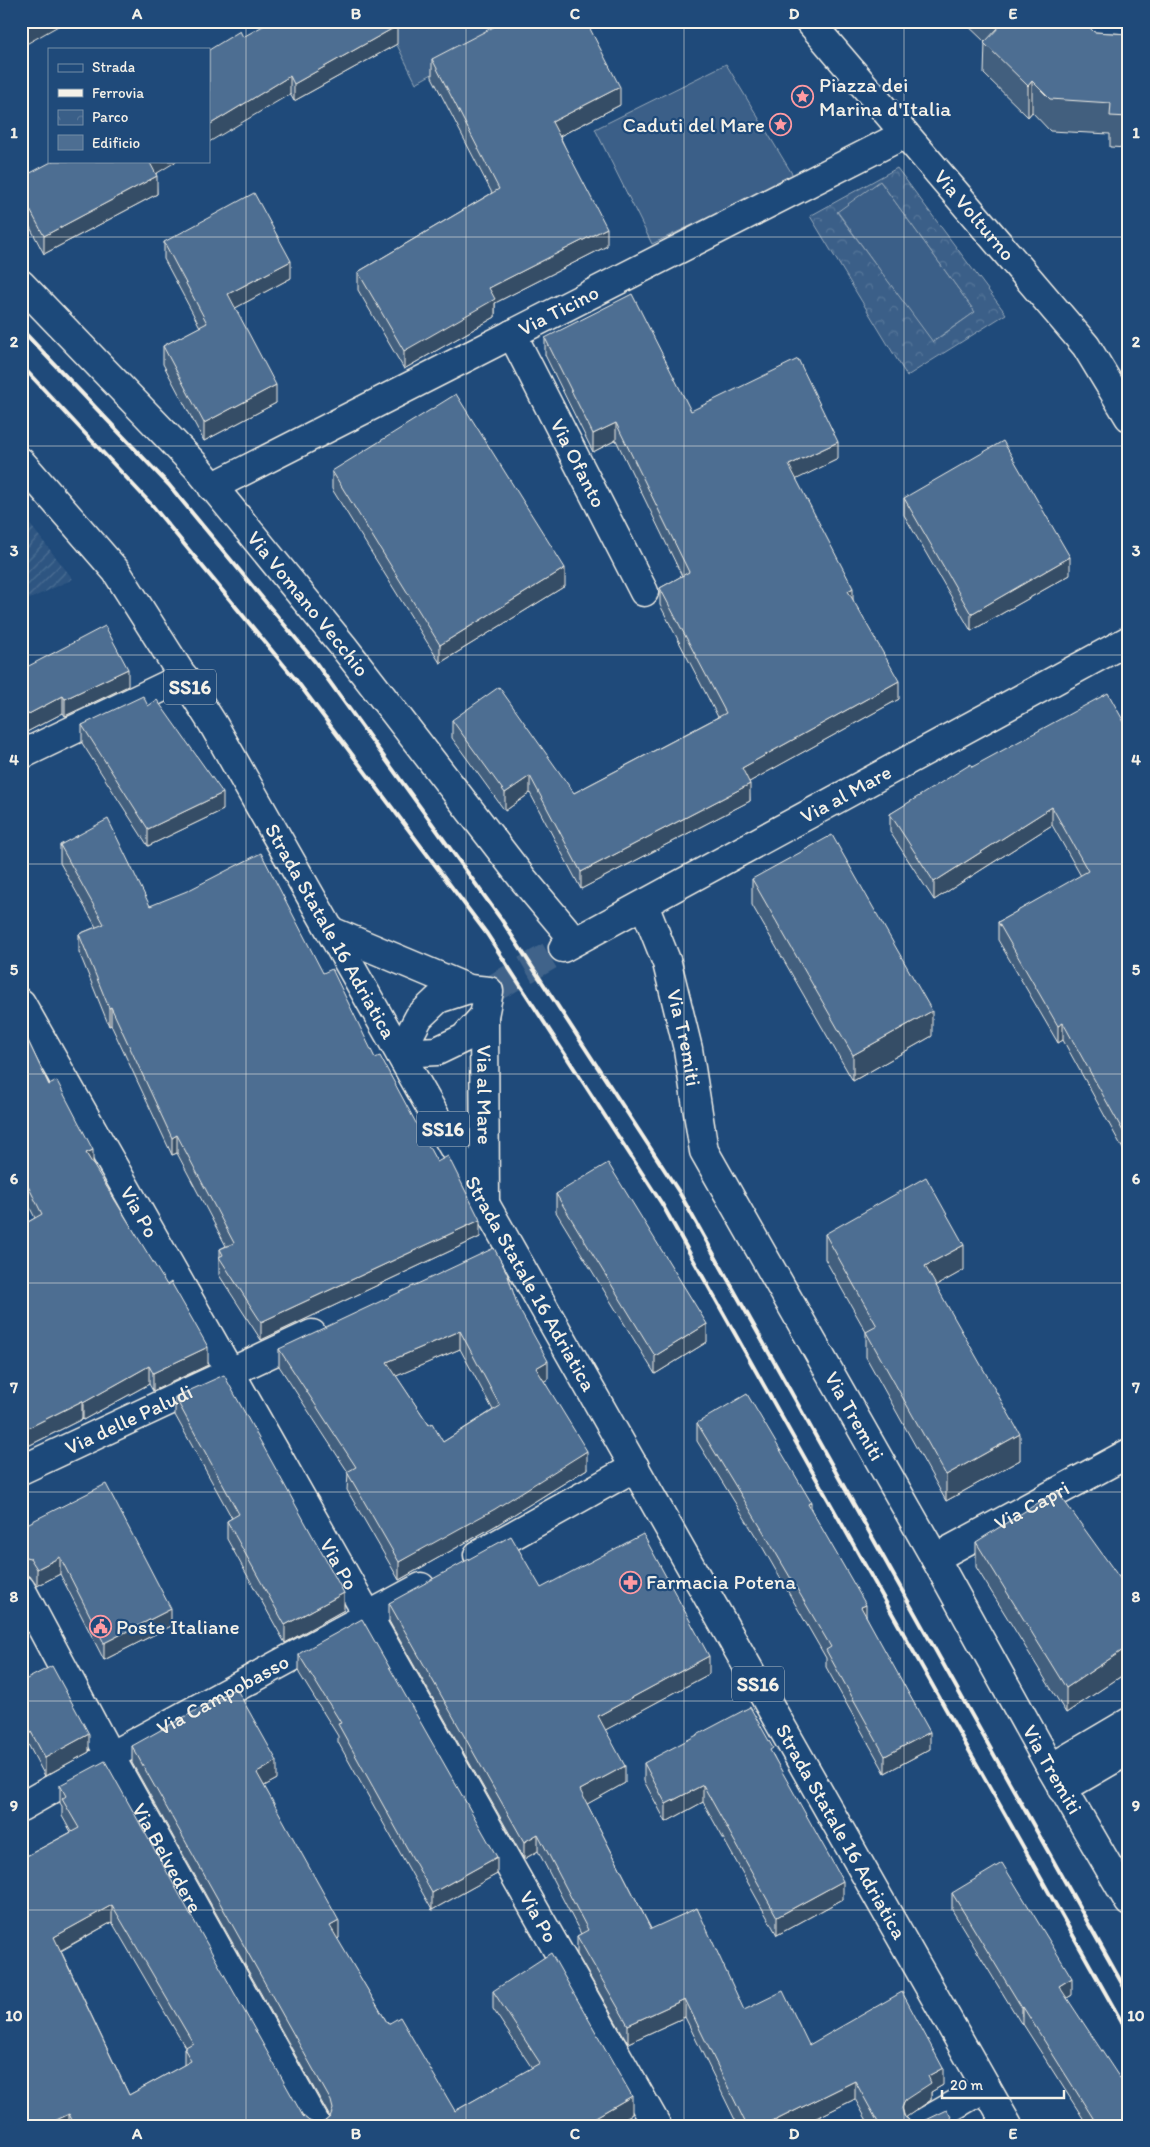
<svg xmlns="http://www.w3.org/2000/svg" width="1150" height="2147" font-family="Itim,sans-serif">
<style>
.industrial{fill:url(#industrial-furrows)}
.grass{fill:#3a5f88;stroke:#97a8b8}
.park{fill:url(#park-crowns);stroke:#97a8b8;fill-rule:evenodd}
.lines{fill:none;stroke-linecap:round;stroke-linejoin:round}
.minor-tunnel{stroke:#3f638a;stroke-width:28;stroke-dasharray:28 14;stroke-linecap:butt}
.minor-casing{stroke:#f4f1e8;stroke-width:31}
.major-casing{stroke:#f4f1e8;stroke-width:31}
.minor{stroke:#1f4a7a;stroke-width:28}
.major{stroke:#1f4a7a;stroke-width:28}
.rail{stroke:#f4f1e8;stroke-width:4}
.wall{fill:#425f7e;stroke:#f4f1e8;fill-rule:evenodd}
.shaded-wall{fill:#364d66;stroke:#f4f1e8}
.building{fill:#4d6e92;stroke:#f4f1e8;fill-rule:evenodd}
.grid{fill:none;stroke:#f4f1e8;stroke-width:1;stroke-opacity:0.55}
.labels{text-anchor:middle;stroke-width:4.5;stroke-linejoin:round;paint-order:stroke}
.shield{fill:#1f4a7a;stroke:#b4bfc7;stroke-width:1}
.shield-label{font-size:20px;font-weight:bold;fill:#f4f1e8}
.poi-label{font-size:21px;fill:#f4f1e8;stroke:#1f4a7a;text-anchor:start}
.street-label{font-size:21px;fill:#f4f1e8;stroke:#1f4a7a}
.neatline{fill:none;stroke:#f4f1e8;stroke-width:2}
.grid-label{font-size:16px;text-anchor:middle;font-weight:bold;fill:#f4f1e8}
</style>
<defs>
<pattern id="industrial-furrows" width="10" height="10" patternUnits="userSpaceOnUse" patternTransform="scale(1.25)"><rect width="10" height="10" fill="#2d5581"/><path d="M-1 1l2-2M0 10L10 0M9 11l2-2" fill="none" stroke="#4c6e93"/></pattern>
<pattern id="park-crowns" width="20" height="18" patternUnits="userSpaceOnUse" patternTransform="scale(1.25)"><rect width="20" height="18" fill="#3a5f88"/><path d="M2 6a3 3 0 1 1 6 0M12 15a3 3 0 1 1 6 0" fill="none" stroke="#577699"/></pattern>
</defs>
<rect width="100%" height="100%" fill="#1f4a7a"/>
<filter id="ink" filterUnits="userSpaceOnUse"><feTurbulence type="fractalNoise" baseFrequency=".02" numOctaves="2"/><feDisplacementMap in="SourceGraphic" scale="10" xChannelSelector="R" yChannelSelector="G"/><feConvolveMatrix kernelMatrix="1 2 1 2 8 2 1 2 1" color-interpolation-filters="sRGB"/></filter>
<g filter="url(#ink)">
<path class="industrial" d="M21,513L73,579L21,603Z"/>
<path class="grass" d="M385,21H527L416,83Z
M726,64L794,177L652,244L595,129Z
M880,181L975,312L932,342L837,211Z"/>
<path class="park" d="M897,168L1006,314L907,376L810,216ZM880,181L975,312L933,342L837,212Z"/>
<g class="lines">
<path class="minor-tunnel" d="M489,991L563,948"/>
<defs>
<g id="minor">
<path id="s1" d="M809,21L1086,346L1129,417"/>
<path id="s2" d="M21,284L196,466L343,646L523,879L575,941"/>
<path id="s3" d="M512,334L644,592"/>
<path id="s4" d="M212,487L905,134"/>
<path d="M21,755L184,677"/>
<path id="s5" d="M644,905L667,963L688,1049L704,1151L935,1558L1051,1768L1129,1902"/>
<path id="s6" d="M331,931L469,989L489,991L484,1016L485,1204"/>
<path id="s7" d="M563,948L1129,640"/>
<path d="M469,989L438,999L419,1017L400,1053L437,1051L464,1038L484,1016"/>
<path id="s8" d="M21,1003L657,2126"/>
<path id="s9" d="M21,1470L312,1334"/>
<path d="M478,1555L635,1467"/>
<path id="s10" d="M935,1558L1129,1453"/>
<path id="s11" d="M21,1589L110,1756L317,2126"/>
<path d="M1051,1768L1129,1722"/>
<path d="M1062,1789L1129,1750"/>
<path id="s12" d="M21,1807L110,1756L421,1587"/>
<path d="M918,2126L986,2087"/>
</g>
<g id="major">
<path id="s13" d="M21,462L116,571L213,724L1008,2126"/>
</g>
</defs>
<use href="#minor" class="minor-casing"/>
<use href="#major" class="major-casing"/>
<use href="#minor" class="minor"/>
<use href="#major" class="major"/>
<path class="rail" d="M21,329L169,485L316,663L501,919L679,1192L1129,1996
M21,365L151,504L296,680L487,934L662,1204L1129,2035"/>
</g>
<path class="wall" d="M963,21H1083L1094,32L1129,34V148L1110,147V134L1050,131L1032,112L1028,117L984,74L985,42Z
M243,37L397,44L294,101L290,94Z
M432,59L620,105L560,136L607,246L495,303V317L404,369L358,290V272L492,193L432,77Z
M156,174L157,194L44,254L21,210V178Z
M164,242L291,278L235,308L276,403L204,441L163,364V346L200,327L164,259Z
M545,338L691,411L838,459L796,479L899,699L749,782L750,801L581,889L530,793L505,811L452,738V720L574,793L718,717L660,605V588L682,576L616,440L593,452L545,355Z
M332,471L565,586L440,663L332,489Z
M904,498L1070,575L971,631L904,515Z
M21,670L128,686L65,716L63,713L21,735Z
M148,706L223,810L148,846L82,743V725Z
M1129,731V1160L1063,1040L1058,1043L998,940V922L1081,876L1052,825L934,900L890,832V814L972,767Z
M60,845L150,906L323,973L375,1058L437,1162L480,1237L261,1340L219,1275V1257H220V1249L226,1246L177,1153L172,1155L111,1025L109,1026L79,952V934L96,927L60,863Z
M752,879L932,1036L853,1081L752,905Z
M21,1026L49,1085L93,1165L208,1365L153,1391L149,1384L83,1420L82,1419L26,1447L21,1439V1226L35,1218L21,1190Z
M556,1194L707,1342L655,1374L556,1212Z
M825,1234L964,1270L935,1286L1020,1460L946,1501L866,1357V1332L825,1259Z
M518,1307L548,1379L544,1381L587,1469L495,1526L399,1580L347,1490L348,1472L279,1366V1349ZM460,1349L493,1410L443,1442L429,1425L396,1376Z
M175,1397L344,1610L285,1643L227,1539V1521L232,1518L175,1415Z
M697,1423L811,1510L866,1616L930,1749L885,1773L826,1667V1658L763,1548L697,1441Z
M21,1527L171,1626L104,1660L60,1574L37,1586L30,1576L21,1574Z
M976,1542L1129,1591V1671L1066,1713L976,1567Z
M541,1588L709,1674L605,1730L625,1783L587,1804L651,1929L744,2010L809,2045L943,2085L931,2092V2100L906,2117L911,2122L918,2124L956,2126H870L855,2099L800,2126H738L685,2017L628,2043L577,1954V1936L581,1934L538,1851L524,1859L389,1621V1603Z
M299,1655L497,1874L432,1910L338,1742V1736L299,1673Z
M21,1682L89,1752L45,1776L21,1731Z
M132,1746L277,1779L264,1786L339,1938L337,1939L388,2024L455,2111L532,2068L493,2009V1991L632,2114L611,2126H21V1859L71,1832L62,1816V1806L60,1803V1785L303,2116L309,2121L316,2124L324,2122L330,2117L132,1763ZM112,1922L185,2047L184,2048V2065L129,2095L61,1951Z
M773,1755L843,1899L777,1935L703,1802L666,1822L644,1781V1763Z
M952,1893L1072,1995L1067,1998L1129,2126H1088L1023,2024L1022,2025L952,1910Z"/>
<path class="shaded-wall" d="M36,21H67L21,47V30Z
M397,26V44L294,101V84Z
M290,76V94L209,142V125Z
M1032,81V112L1028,117V86Z
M620,87V105L552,140V122Z
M149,161H177L149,178Z
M157,176V194L44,254V236Z
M607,228V246L495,303V317L404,369V351L489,288Z
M291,261V278L228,312V294Z
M276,385V403L204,441V423Z
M616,423V440L593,452V434Z
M838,442V459L789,483V465Z
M1070,557V575L971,631V614Z
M565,568V586L440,663V645Z
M25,578V595L21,597V579Z
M853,588V605L848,591Z
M128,669V686L65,716V699Z
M899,681V699L742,786V768Z
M63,696V713L21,735V718Z
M530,776V793L505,811V793Z
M750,784V801L581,889V872Z
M223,793V810L148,846V829Z
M1052,807V825L934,900V882Z
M111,1007V1025L109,1026V1008Z
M932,1011V1036L853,1081V1055Z
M1063,1023V1040L1058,1043V1026Z
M177,1135V1153L172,1155V1138Z
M93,1150V1167L86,1153Z
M480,1220V1237L261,1340V1322Z
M964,1245V1270L925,1292V1266Z
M707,1324V1342L655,1374V1356Z
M460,1331V1349L387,1380V1362Z
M208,1347V1365L153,1391V1373Z
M548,1361V1379L536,1386V1368Z
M149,1366V1384L83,1420V1403Z
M82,1401V1419L26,1447V1429Z
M1020,1434V1460L946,1501V1475Z
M587,1451V1469L495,1526L399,1580V1562Z
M811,1502V1520L808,1504Z
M60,1557V1574L37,1586V1569Z
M344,1593V1610L285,1643V1625Z
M866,1605V1622L861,1607Z
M171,1609V1626L104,1660V1643Z
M1129,1646V1671L1066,1713V1688Z
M709,1656V1674L598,1734V1716Z
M930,1732V1749L885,1773V1756Z
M89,1734V1752L45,1776V1758Z
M277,1761V1779L257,1790V1773Z
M625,1766V1783L580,1808V1790Z
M703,1785V1802L666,1822V1804Z
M538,1834V1851L524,1859V1842Z
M497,1857V1874L432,1910V1893Z
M843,1881V1899L777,1935V1917Z
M112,1905V1922L54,1954V1937Z
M339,1921V1938L330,1944V1926Z
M1072,1978V1995L1059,2003V1986Z
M685,1999V2017L628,2043V2025Z
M1023,2007V2024L1022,2025V2008Z
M943,2068V2085L931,2092V2100L905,2118L902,2108L905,2100L928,2076Z
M855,2081V2099L800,2126H764Z
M632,2096V2114L611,2126H580Z
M69,2114V2126H44Z"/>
<path class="building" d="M21,21H36L21,30Z
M272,21H394L397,26L294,84L290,76L209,125V50L240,31L243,37Z
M505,21H586L620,87L552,122L607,228L489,288L495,299L404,351L358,272L499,189L432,59Z
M995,21H1083L1094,32L1129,34V117L1110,116L1111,103L1050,99L1032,81L1028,86L984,43L1000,26Z
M53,161H149L157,176L44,236L21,193V178Z
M254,193L291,261L228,294L276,385L204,423L163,346L207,323L164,242Z
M632,294L691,411L798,359L838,442L789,465L853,588L848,591L899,681L742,768L750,784L581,872L530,776L505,793L452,720L499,687L574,793L726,713L660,588L689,572L616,423L593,434L545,338Z
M456,394L565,568L440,645L332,471Z
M1003,441L1070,557L971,614L904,498Z
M21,569L25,578L21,579Z
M105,626L128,669L65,699L63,696L21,718V670Z
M1108,693L1129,731V1142L1063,1023L1058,1026L998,922L1088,871L1052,807L934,882L890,814L971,764L972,767Z
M143,696L148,706L157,700L223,793L148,829L82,725Z
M108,819L150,906L187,891L261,853L323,973L332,969L375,1058L380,1056L437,1162L448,1156L480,1220L261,1322L219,1257L223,1255L220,1249L234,1243L177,1135L172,1138L111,1007L109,1008L79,934L104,924L60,845Z
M832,835L932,1011L853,1055L752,879Z
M21,1026L49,1085L57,1081L93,1150L86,1153L167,1285L171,1282L208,1347L153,1373L149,1366L83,1403L82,1401L26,1429L21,1421V1226L42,1214L21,1172Z
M608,1163L707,1324L655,1356L556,1194Z
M926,1177L964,1245L925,1266L1020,1434L946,1475L866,1332L877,1326L825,1234Z
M494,1248L507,1273L518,1307L548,1361L536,1368L587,1451L495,1509L399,1562L347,1472L356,1467L279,1349ZM460,1331L500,1406L443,1442L432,1423L429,1425L387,1362Z
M224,1375L344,1593L285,1625L227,1521L239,1514L175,1397Z
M747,1394L811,1502L808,1504L866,1605L861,1607L930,1732L885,1756L826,1650L831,1647L763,1531L697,1423Z
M106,1484L171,1609L104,1643L60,1557L37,1569L30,1558L21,1556V1527Z
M1057,1491L1129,1591V1646L1066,1688L976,1542Z
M643,1534L709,1656L598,1716L625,1766L580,1790L651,1929L697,1908L744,2010L783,1991L809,2045L902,1992L943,2068L928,2076L931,2083L905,2100L902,2108L904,2116L911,2122L918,2124L947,2110L956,2126H880L855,2081L764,2126H747L685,1999L628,2025L577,1936L588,1930L538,1834L524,1842L389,1603L511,1536L541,1588Z
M362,1619L497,1857L432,1893L338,1724L341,1723L299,1655L300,1653Z
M52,1666L89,1734L45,1758L21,1713V1682Z
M236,1688L277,1761L257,1773L339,1921L330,1926L388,2024L400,2017L455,2111L540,2063L493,1991L551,1953L632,2096L580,2126H75L69,2114L44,2126H21V1859L79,1828L62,1799L66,1796L60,1785L105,1761L303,2116L309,2121L316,2124L324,2122L330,2117L333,2109L331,2101L132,1746ZM112,1905L193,2043L184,2048L191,2061L129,2095L54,1937Z
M750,1707L773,1748L770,1750L843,1881L777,1917L703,1785L666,1804L644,1763Z
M1002,1863L1072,1978L1059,1986L1129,2092V2126H1098L1023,2007L1022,2008L952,1893Z"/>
</g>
<path class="grid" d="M246,21V2126M466,21V2126M684,21V2126M904,21V2126M21,237H1129M21,446H1129M21,655H1129M21,864H1129M21,1074H1129M21,1283H1129M21,1492H1129M21,1701H1129M21,1910H1129"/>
<defs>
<symbol id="sight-ring" viewBox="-11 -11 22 22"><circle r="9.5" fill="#1f4a7a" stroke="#ff9aa2" stroke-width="1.5"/><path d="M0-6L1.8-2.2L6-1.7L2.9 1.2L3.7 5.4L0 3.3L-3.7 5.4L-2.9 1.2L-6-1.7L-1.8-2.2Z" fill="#ff9aa2"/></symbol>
<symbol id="pharmacy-ring" viewBox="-11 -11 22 22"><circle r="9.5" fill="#1f4a7a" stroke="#ff9aa2" stroke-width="1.5"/><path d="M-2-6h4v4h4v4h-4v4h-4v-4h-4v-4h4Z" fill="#ff9aa2"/></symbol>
<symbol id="civic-ring" viewBox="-11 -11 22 22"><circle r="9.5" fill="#1f4a7a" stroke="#ff9aa2" stroke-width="1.5"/><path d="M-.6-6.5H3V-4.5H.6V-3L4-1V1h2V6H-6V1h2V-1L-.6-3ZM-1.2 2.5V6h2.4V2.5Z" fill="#ff9aa2"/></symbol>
</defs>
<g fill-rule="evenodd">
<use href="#sight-ring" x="790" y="84" width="25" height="25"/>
<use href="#sight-ring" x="768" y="112" width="25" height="25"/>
<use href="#pharmacy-ring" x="618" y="1570" width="25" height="25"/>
<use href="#civic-ring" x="88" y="1614" width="25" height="25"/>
</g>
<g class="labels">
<g class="shield">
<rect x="164" y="669.5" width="52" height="35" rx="4"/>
<rect x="417" y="1111.5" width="52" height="35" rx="4"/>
<rect x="732" y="1666.5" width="52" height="35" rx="4"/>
</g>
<g class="shield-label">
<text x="190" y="694">SS16</text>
<text x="443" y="1136">SS16</text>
<text x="758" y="1691">SS16</text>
</g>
<g class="poi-label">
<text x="819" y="92">Piazza dei<tspan x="819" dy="24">Marina d'Italia</tspan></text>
<text x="765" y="132" text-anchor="end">Caduti del Mare</text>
<text x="646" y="1589">Farmacia Potena</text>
<text x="116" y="1634">Poste Italiane</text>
</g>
<g class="street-label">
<text dy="7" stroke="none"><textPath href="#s1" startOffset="255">Via Volturno</textPath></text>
<text dy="7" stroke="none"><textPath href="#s4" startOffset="389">Via Ticino</textPath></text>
<text dy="7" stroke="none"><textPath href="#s3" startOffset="145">Via Ofanto</textPath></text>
<text dy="7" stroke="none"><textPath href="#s2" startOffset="430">Via Vomano Vecchio</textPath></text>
<text dy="7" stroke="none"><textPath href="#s7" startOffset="322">Via al Mare</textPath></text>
<text dy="7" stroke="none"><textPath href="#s13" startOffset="564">Strada Statale 16 Adriatica</textPath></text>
<text dy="7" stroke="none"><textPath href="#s5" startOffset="139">Via Tremiti</textPath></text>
<text dy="7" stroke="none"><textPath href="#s6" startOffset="274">Via al Mare</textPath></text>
<text dy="7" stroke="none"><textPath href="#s8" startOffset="240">Via Po</textPath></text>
<text dy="7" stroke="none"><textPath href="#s13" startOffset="969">Strada Statale 16 Adriatica</textPath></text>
<text dy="7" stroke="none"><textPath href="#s5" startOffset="559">Via Tremiti</textPath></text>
<text dy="7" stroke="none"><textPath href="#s9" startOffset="119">Via delle Paludi</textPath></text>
<text dy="7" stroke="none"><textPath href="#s10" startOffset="110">Via Capri</textPath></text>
<text dy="7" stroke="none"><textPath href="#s8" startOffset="645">Via Po</textPath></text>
<text dy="7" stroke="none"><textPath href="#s12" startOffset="231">Via Campobasso</textPath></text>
<text dy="7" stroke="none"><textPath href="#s5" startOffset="964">Via Tremiti</textPath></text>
<text dy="7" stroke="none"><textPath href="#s13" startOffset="1599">Strada Statale 16 Adriatica</textPath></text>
<text dy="7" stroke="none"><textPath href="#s11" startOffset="306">Via Belvedere</textPath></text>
<text dy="7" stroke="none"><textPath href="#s8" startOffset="1050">Via Po</textPath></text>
</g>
</g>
<rect width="1150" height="2147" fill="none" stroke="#1f4a7a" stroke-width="55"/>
<rect x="48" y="48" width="162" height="115" fill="#1f4a7a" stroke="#748da6"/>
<rect x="58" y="64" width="25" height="8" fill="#1f4a7a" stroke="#748da6"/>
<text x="92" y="72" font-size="15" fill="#f4f1e8">Strada</text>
<rect x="58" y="89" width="25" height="8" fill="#f4f1e8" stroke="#748da6"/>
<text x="92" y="98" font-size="15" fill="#f4f1e8">Ferrovia</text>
<rect x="58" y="110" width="25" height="15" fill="url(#park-crowns)" stroke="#748da6"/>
<text x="92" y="122" font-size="15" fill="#f4f1e8">Parco</text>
<rect x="58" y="135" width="25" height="15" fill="#4d6e92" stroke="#748da6"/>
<text x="92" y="148" font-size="15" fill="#f4f1e8">Edificio</text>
<path d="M942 2090v8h122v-8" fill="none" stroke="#f4f1e8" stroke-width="2.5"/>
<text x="950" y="2090" font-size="15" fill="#f4f1e8" stroke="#1f4a7a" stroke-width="4" paint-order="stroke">20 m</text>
<rect x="28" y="28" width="1094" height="2092" class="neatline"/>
<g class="grid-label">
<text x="137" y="19">A</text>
<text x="356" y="19">B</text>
<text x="575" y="19">C</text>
<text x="794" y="19">D</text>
<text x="1013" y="19">E</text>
<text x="14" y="138">1</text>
<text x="1136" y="138">1</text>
<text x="14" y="347">2</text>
<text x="1136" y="347">2</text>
<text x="14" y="556">3</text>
<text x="1136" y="556">3</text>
<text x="14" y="765">4</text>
<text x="1136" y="765">4</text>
<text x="14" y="975">5</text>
<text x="1136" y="975">5</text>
<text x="14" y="1184">6</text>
<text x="1136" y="1184">6</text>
<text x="14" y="1393">7</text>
<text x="1136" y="1393">7</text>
<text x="14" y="1602">8</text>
<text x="1136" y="1602">8</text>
<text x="14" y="1811">9</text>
<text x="1136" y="1811">9</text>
<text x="14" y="2021">10</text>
<text x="1136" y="2021">10</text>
<text x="137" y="2139">A</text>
<text x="356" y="2139">B</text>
<text x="575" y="2139">C</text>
<text x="794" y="2139">D</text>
<text x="1013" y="2139">E</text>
</g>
</svg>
